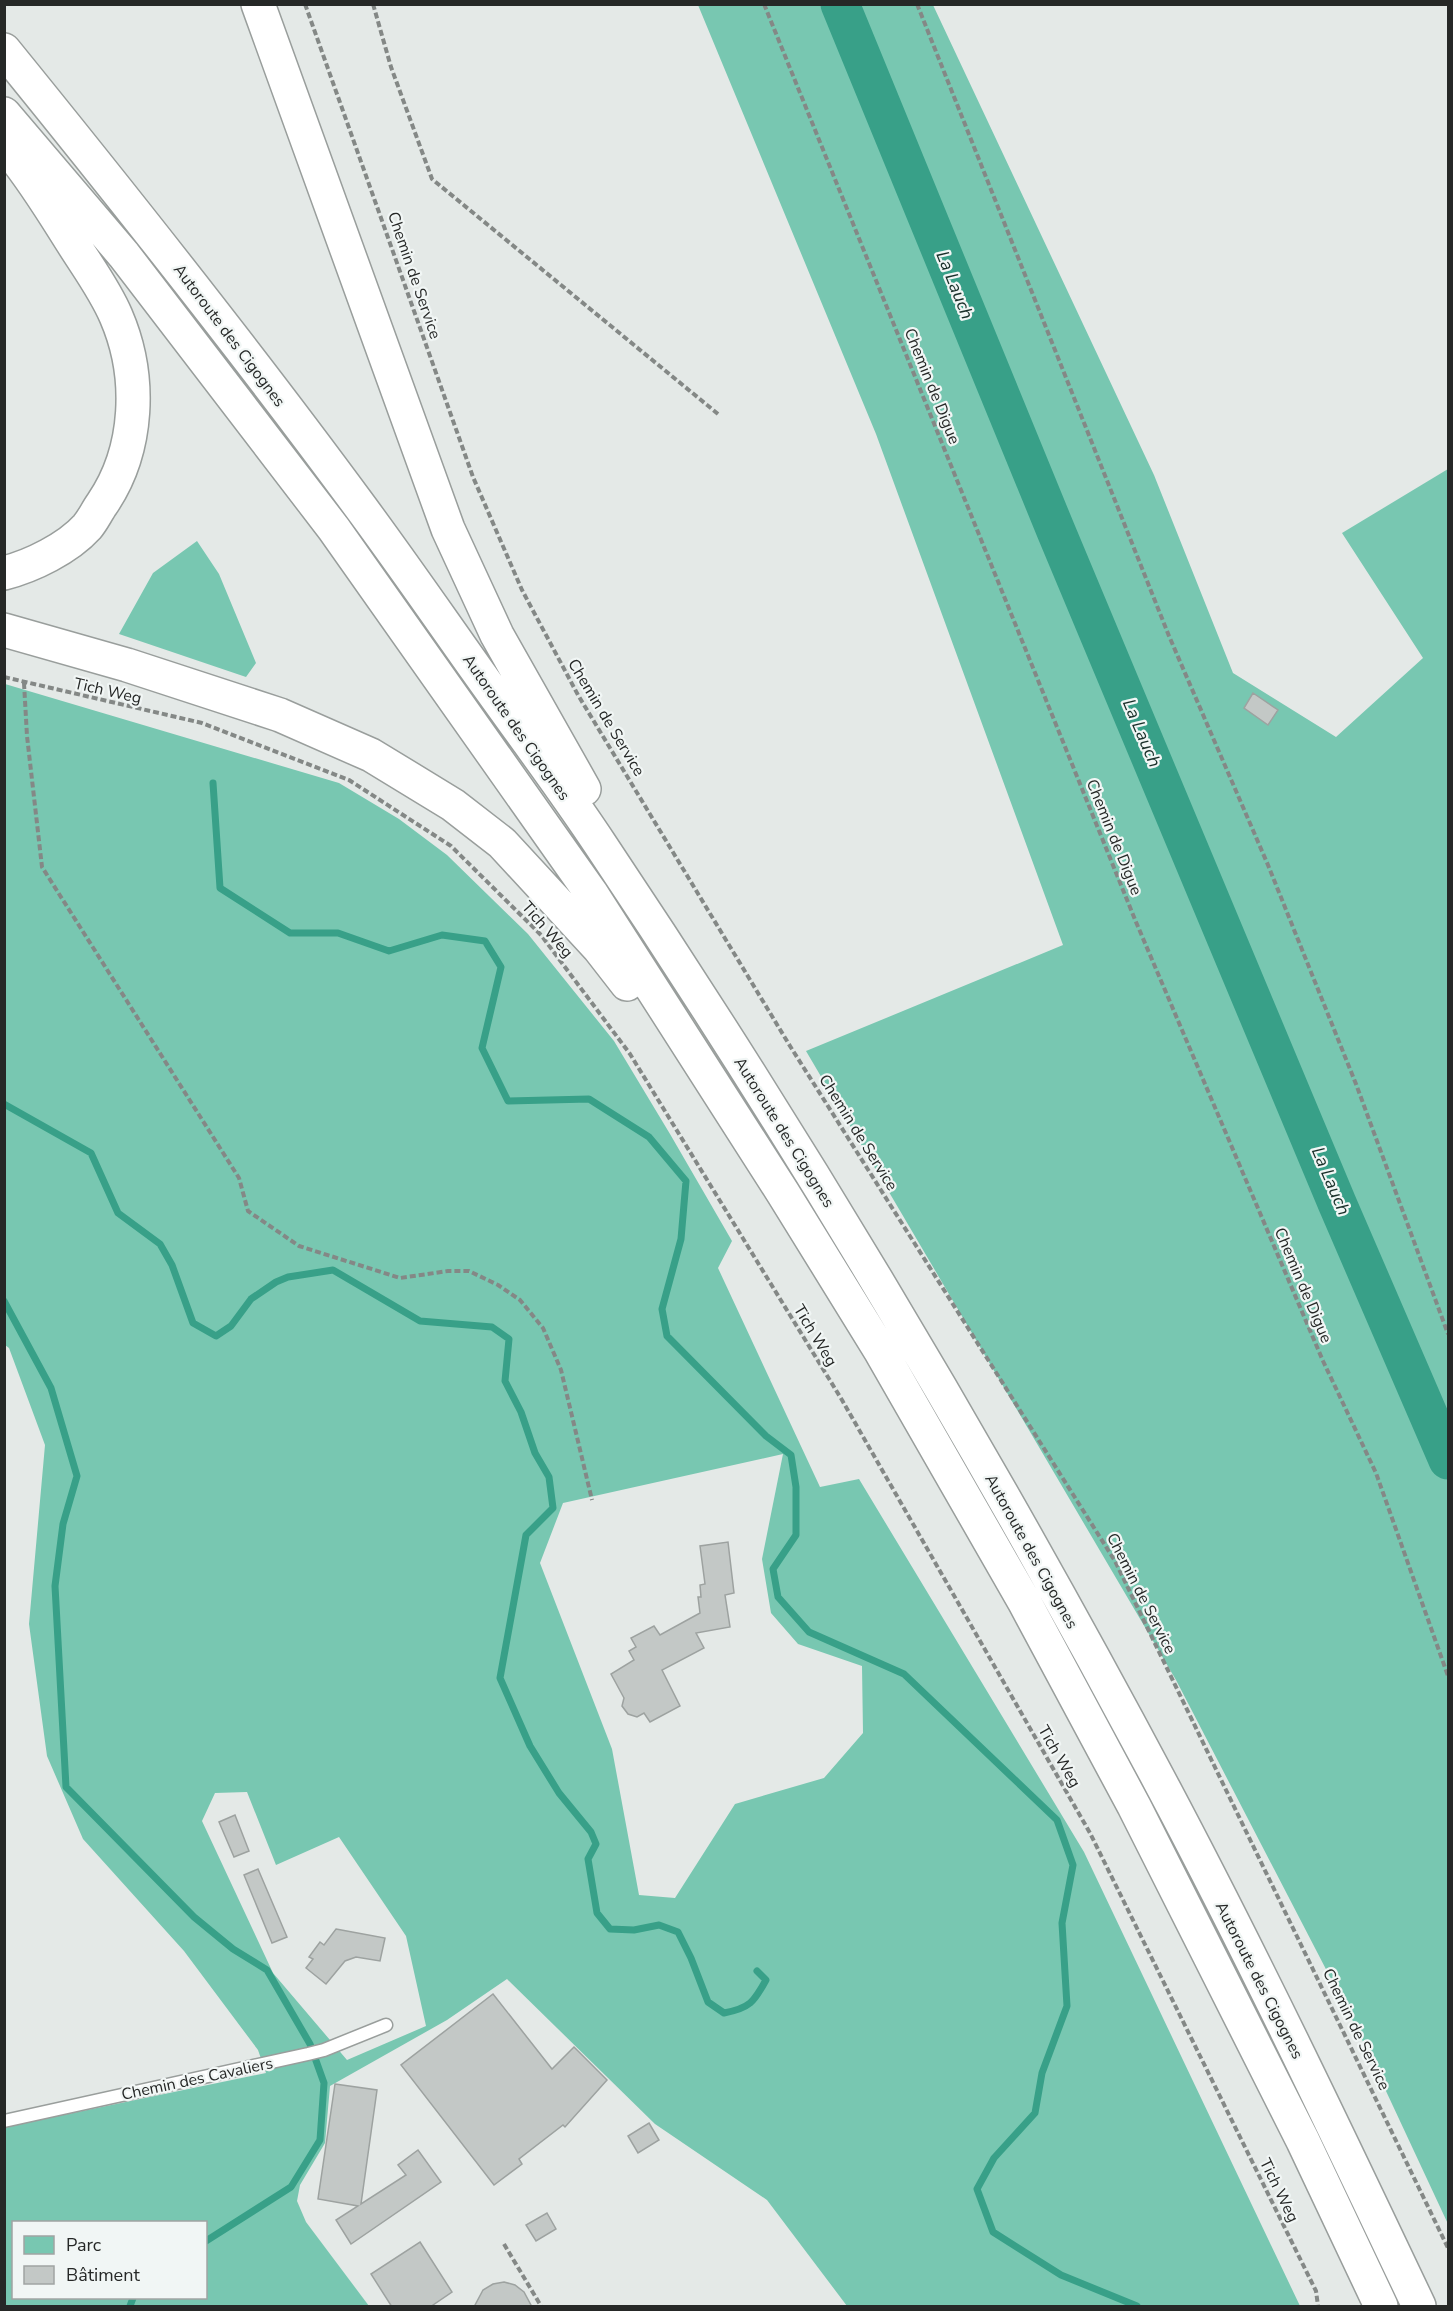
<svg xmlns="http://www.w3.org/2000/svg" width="1453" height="2311" font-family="'Nunito Sans',sans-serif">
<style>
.green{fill:#78c7b1;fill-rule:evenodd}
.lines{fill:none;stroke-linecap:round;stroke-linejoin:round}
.stream{stroke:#38a088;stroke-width:7}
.river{stroke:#38a088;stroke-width:39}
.building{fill:#c3c8c6;stroke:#9da2a0;stroke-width:1.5}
.lane-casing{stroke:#999e9c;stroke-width:15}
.highway-casing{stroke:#999e9c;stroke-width:36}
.path{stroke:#848886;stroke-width:4;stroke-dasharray:6 3;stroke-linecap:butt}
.lane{stroke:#fff;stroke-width:12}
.highway{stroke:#fff;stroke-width:33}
.labels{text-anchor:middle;stroke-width:4.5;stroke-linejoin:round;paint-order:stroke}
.street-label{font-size:16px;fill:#262827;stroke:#f1f6f5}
.water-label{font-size:18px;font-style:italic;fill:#182f29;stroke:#f1f6f5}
</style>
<rect width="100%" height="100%" fill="#e4e9e7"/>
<path class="green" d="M698,5H933L1154,475L1233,673L1336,737L1423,658L1342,533L1448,469V2224L1358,2031L1176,1680L806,1051L1063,945L876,434Z
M197,541L219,574L256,663L246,677L119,634L153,573Z
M5,684L339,783L399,819L447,855L528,934L614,1041L670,1134L732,1241L718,1268L820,1487L859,1479L1084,1852L1300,2306H847L767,2200L655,2124L507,1979L447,2020L330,2086L325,2143L300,2185L297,2201L306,2222L369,2306H5V2127L266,2073L258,2050L184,1951L83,1839L47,1756L29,1624L45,1445L9,1348L5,1345ZM783,1454L762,1559L771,1613L798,1644L862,1666L863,1733L824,1778L735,1804L675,1898L639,1895L612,1749L540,1563L563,1503ZM247,1792L276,1865L339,1837L406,1936L426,2026L347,2060L273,1973L202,1821L215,1793ZM14,2222H206V2298H14Z"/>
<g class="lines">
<path class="stream" d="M213,783L220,888L290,933H338L389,951L442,935L485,941L501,967L482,1048L508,1101L589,1099L649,1137L686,1181L681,1239L662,1309L667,1336L766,1436L791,1455L796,1487V1535L773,1569L778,1597L809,1632L904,1674L1057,1820L1073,1865L1062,1923L1067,2006L1042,2073L1035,2113L994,2158L977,2189L993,2232L1061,2275L1137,2306
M4,1104L91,1153L118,1213L160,1244L172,1265L193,1323L216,1336L231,1326L251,1299L276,1282L288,1277L333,1270L420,1321L492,1327L509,1339L505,1381L521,1412L535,1453L549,1477L553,1508L526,1535L500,1678L530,1746L559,1793L591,1832L596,1844L588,1859L597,1913L610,1929L634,1930L659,1925L678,1932L691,1958L708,2002L724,2013C750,2008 754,2002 766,1980L757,1971
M4,1301L51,1388L77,1476L63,1524L55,1586L66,1787L194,1917L233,1949L267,1970L310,2044L324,2083L320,2140L291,2187L206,2241
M130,2306L133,2298"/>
<path class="river" d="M840,4L1056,531L1337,1203L1448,1460"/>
</g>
<path class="building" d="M1253,693L1278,710L1268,725L1244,708Z
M728,1542L734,1593L725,1595L730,1627L696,1633L704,1648L662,1670L680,1706L650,1722L644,1713L637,1717L628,1714L622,1706L624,1698L611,1674L634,1660L629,1651L636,1647L631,1638L654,1626L660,1635L700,1613L698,1597H701L700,1585L705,1584L700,1546Z
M235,1815L249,1851L234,1857L219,1822Z
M258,1869L287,1937L272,1943L244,1875Z
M336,1929L385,1938L380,1961L356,1957L345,1961L326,1984L306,1968L313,1959L309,1957L320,1942L324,1945Z
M493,1994L552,2069L574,2047L607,2080L565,2127L563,2125L519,2159L522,2164L494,2185L401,2065Z
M335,2084L377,2090L361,2204L406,2175L398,2165L418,2150L441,2182L351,2244L336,2220L358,2206L318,2199Z
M649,2123L659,2140L638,2153L628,2136Z
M547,2213L556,2229L536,2241L526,2225Z
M420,2242L452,2292L430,2307H392L371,2274Z
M504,2282L515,2285L524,2292L532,2307H474L483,2290L493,2284Z"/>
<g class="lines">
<defs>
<path id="lane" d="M4,2121L308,2054L324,2050L386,2025"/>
<path id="highway" d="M258,4L448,529L497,635L584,789
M4,50C125,199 245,350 359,505C399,559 437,614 476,669C517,727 561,785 600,844C804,1149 992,1465 1164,1789C1254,1959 1337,2133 1419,2306
M4,114L124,255L334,529L591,893L783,1193L880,1350L1024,1601L1134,1806L1303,2141L1381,2306
M4,573C32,566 68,548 87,527C93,520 97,511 102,504C139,450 142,376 116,316C105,290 87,266 72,242C53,212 35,182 13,155
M4,630L127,665L280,715L371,755L453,805L502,843L599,948L627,984"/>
</defs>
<use href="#lane" class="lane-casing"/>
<use href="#highway" class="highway-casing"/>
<path class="path" d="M305,4L473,477L522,590L578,695L790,1046L1115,1561L1448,2248
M373,4L391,67L432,179L718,414
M764,4L1136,922L1323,1361L1376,1473L1448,1676
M917,4L1169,636L1268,865L1356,1084L1448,1334
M4,677L202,723L349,780L451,846L541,935L630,1054L842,1400L1090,1833L1316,2291L1318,2306
M24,683L27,736L42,867L239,1178L248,1211L299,1246L400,1278L448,1271H469L498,1285L520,1300L543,1328L561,1370L592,1500
M504,2244L541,2306"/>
<use href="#lane" class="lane"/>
<use href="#highway" class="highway"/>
</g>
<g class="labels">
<g class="street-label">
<text transform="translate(415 275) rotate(71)" y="6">Chemin de Service</text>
<text transform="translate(230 335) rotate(53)" y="6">Autoroute des Cigognes</text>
<text transform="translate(933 386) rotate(68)" y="6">Chemin de Digue</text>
<text transform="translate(108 690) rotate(13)" y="6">Tich Weg</text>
<text transform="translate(607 717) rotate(59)" y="6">Chemin de Service</text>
<text transform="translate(517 727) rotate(55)" y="6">Autoroute des Cigognes</text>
<text transform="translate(1115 837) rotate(68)" y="6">Chemin de Digue</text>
<text transform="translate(548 929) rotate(49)" y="6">Tich Weg</text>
<text transform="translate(785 1132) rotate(58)" y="6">Autoroute des Cigognes</text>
<text transform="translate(859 1132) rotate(58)" y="6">Chemin de Service</text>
<text transform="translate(1304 1285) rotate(67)" y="6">Chemin de Digue</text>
<text transform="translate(816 1335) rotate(59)" y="6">Tich Weg</text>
<text transform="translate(1032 1551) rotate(61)" y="6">Autoroute des Cigognes</text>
<text transform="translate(1142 1593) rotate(63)" y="6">Chemin de Service</text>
<text transform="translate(1060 1756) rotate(60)" y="6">Tich Weg</text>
<text transform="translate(1260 1980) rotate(63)" y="6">Autoroute des Cigognes</text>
<text transform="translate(1357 2029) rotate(64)" y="6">Chemin de Service</text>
<text transform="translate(197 2078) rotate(-12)" y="6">Chemin des Cavaliers</text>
<text transform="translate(1280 2190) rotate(64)" y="6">Tich Weg</text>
</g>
<g class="water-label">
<text transform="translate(955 285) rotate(68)" y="6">La Lauch</text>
<text transform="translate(1142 733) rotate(67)" y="6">La Lauch</text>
<text transform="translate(1331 1181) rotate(67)" y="6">La Lauch</text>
</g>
</g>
<rect width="1453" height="2311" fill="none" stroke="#262827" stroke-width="12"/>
<rect x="12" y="2221" width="195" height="78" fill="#f1f6f5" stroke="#a0a4a3" stroke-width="1.5"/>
<rect x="24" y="2236" width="30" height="18" fill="#78c7b1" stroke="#a0a4a3" stroke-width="1.5"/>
<text x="66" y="2251" font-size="18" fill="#262827">Parc</text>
<rect x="24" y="2266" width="30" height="18" fill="#c3c8c6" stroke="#a0a4a3" stroke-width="1.5"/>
<text x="66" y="2281" font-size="18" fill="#262827">Bâtiment</text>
</svg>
